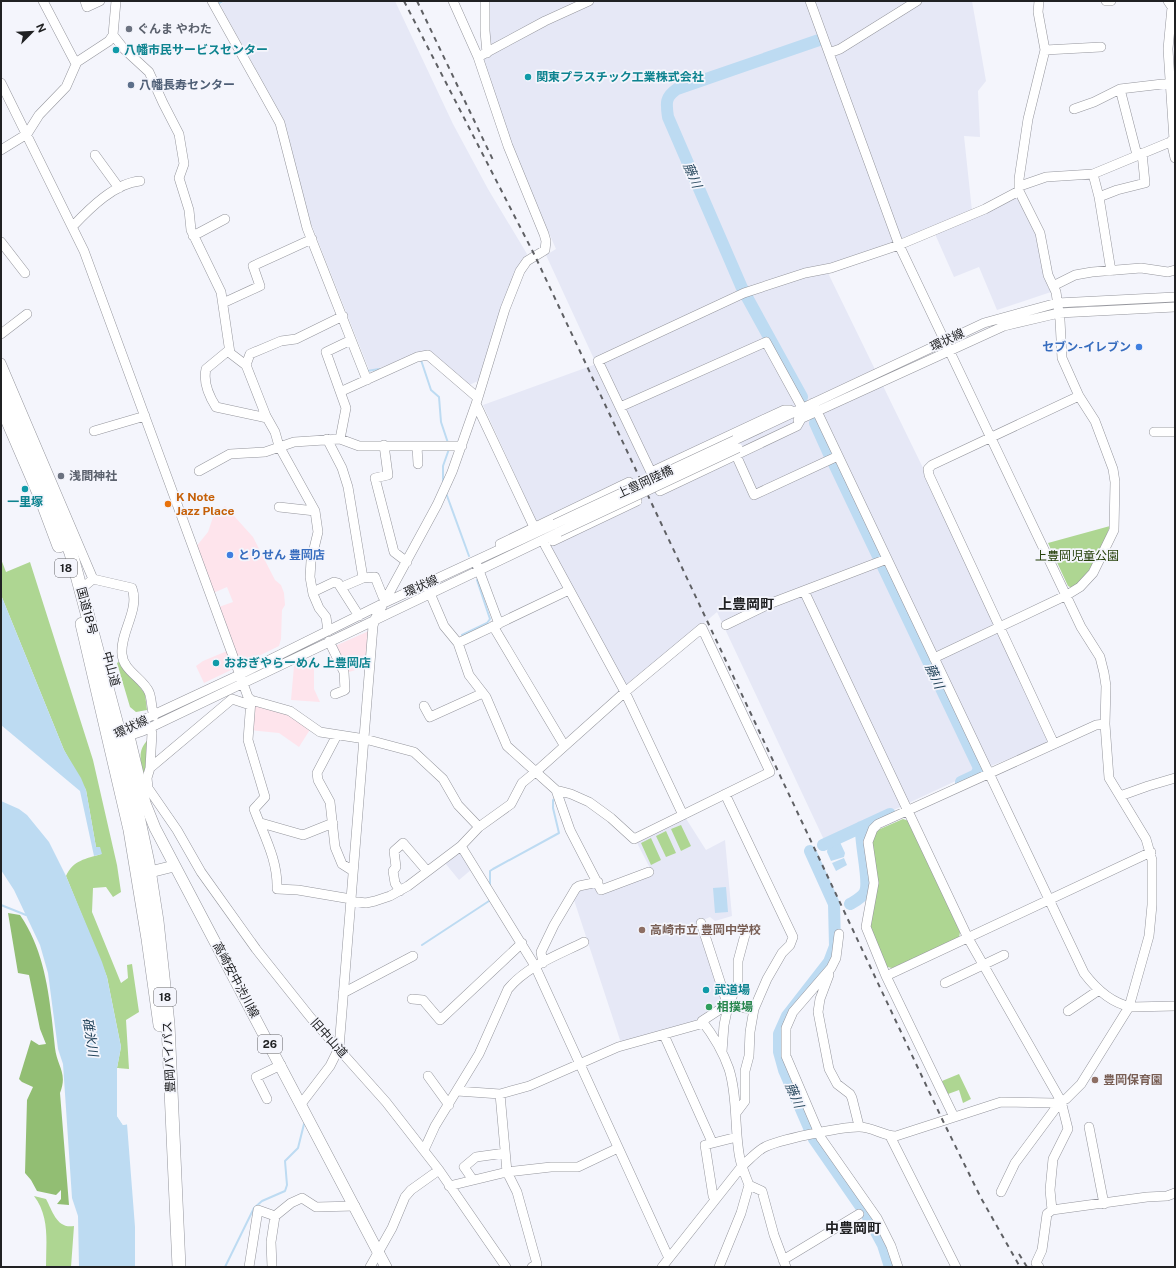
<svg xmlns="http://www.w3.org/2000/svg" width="1176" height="1268" font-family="'Public Sans','Noto Sans JP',sans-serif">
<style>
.commercial{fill:#fee4ec}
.built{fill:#e6e8f6}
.green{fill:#aed692}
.forest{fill:#92be73}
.water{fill:#bddbf2}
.pier{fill:#f4f5fc}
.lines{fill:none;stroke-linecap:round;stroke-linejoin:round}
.stream{stroke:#bddbf2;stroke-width:2}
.river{stroke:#bddbf2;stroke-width:12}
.minor-casing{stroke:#95969d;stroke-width:10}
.major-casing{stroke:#95969d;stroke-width:12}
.highway-casing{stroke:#95969d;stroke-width:14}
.minor{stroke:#fff;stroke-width:9}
.major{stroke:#fff;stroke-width:11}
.highway{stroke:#fff;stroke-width:13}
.rail{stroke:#5f6064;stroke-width:2;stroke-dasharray:5 5;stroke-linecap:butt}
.minor-bridge-casing{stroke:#95969d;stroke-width:10;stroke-linecap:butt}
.minor-bridge{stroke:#fff;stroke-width:9}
.worship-dot{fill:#6b7280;stroke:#f4f5fc;stroke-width:1.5}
.culture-dot{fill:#0f9aa8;stroke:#f4f5fc;stroke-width:1.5}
.service-dot{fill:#5c6f8a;stroke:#f4f5fc;stroke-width:1.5}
.shop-dot{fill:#3f7fe0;stroke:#f4f5fc;stroke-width:1.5}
.food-dot{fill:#e8710a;stroke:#f4f5fc;stroke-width:1.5}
.education-dot{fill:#8d6e63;stroke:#f4f5fc;stroke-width:1.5}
.leisure-dot{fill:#2e9e5b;stroke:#f4f5fc;stroke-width:1.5}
.labels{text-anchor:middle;stroke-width:3.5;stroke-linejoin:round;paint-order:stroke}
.shield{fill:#f4f5fc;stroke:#606164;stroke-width:1}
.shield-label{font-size:11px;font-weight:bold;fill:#202123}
.worship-label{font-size:12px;font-weight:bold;fill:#5b616d;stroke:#f4f5fc;text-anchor:start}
.culture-label{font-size:12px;font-weight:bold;fill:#0d838f;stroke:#f4f5fc;text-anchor:start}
.service-label{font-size:12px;font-weight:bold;fill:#4e5e75;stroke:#f4f5fc;text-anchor:start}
.street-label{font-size:12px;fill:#202123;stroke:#f4f5fc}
.shop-label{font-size:12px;font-weight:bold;fill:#366cbe;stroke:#f4f5fc;text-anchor:end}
.food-label{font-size:12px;font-weight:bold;fill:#c56008;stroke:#f4f5fc;text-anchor:start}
.park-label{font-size:12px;fill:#244009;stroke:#f4f5fc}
.education-label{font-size:12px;font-weight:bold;fill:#785e54;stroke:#f4f5fc;text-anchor:start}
.leisure-label{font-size:12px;font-weight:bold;fill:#27864d;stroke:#f4f5fc;text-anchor:start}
.water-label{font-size:13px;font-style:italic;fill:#1d3f56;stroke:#f4f5fc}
.quarter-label{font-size:14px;font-weight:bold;fill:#202123;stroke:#f4f5fc}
</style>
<rect width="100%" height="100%" fill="#f4f5fc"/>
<path class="commercial" d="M225,506L253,537L275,580L281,585L284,593L285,605L282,610L281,639L279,646L238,666L216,608L233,602L227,587L211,594L195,548L208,532L213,517Z
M371,630L368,666L346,673L335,646Z
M227,651L233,669L204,683L196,666L203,661Z
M310,659L314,668V689L320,702L291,700L294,666Z
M252,705L278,708L311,728L299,747L279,733L250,730Z"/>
<path class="built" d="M225,1H395L453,124L488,189L527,254L516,272L480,380L467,386L420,352L370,372L308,216L285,122L220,5Z
M488,1H972L986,81L978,91L980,137L964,136L972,211L831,266L805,271L594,359L546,255L556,249L514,154L483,58Z
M1015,197L1019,199L1038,236L1051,292L997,310L979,267L954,277L935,234Z
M827,271L924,470L1049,739L1048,744L975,772L825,842L717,612L626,689L549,546L641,503L630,479L536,521L483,405L599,363L749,295Z
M685,817L706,850L725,840L732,916L715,921L710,917L699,922L724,1000L722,1005L700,1022L621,1043L574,900L578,891L595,886L598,893L652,872L636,841Z
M460,852L472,869L459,880L445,863Z"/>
<path class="green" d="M1110,526L1098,558L1079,584L1072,588L1068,586L1048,543Z
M1,559L6,572L30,562L93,760L117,865L121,892L113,897L106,887L93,888L92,912L121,983L128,978L127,965L132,964L139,1012L126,1020L129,1069L117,1068L121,1047L107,977L66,876C73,860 86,859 101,854L96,847L86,790L64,750L1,595Z
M120,661L145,694L147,710L136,712L130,707L117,663Z
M149,739L148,765L144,779C141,763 136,750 149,739Z
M903,819L909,821L960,932L959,938L892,968L887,967L870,927L878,882L872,842L876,832L880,829Z
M681,825L691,846L681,851L671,829Z
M666,831L676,853L666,857L656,836Z
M651,838L661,860L651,865L641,843Z
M959,1074L971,1099L963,1103L959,1090L948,1094L942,1081Z
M34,1196L46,1199C53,1212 57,1229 74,1226L71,1267H46C46,1242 50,1217 34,1196Z"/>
<path class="forest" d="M8,913L20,915C47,954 50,1003 55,1048C57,1066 68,1073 60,1093L69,1205L57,1204L61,1199V1190L56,1195L37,1191L31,1180L25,1173L27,1100L33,1087L22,1082L19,1079L31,1040L39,1045L46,1044L40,1029L29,975L18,973Z"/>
<path class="water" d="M1,595L64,750L81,778L86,790L96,847H100L102,854L94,856L80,791L1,725Z
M1,801L19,809L27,815L49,842L66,876L102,962L107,977L121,1047L117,1068V1116L123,1125L127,1124L135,1227V1267H79L78,1216L72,1198L63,1064L58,1049L48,973L40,945L14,890L1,870Z
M839,840L845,853L844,857L831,861L827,852L828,845Z
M844,858L847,865L836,871L832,863Z
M726,887L728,912L715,913L713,888Z"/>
<path class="pier" d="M117,1068H119V1116L124,1123L129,1124L123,1125L117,1116Z"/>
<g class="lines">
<path class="stream" d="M219,5L218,4L223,1
M421,360L431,390L439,397L441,422L448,443
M367,369V371L379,369
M443,484V466L449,449
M446,493L469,556
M462,635L487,623L490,619L477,580
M490,884V871L493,869L559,833L553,808V800L556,798
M1,905L26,915
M422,945L489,901
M225,1267L254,1208L262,1201L285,1191L287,1185L285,1161L298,1148L304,1124"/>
<path class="river" d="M802,397L742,288L668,117C666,103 665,97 677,89L819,40
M815,423L829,454
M834,464L979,768L976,775L961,782
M823,845L890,814
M810,851L834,904L835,946L829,962L787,1016L779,1034V1052L784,1070L814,1139L868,1217L883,1245L890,1267
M850,904C855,901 862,898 865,892C870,882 860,844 861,827"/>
<defs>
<path id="minor" d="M43,1L76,64
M85,1L87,7L100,1
M212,1L280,123L307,228L367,380
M485,1V31L487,53
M1106,1H1111
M1168,1L1172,7L1168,49L1174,140
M113,35L124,49L149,72L163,103L179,134L184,164L179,178L189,210L191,230L221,292L230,353L247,366
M1045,50L1101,47
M829,53L840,49L917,1
M478,57L545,21L589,1
M1,83L84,251L248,697L251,700L290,711L320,732L365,739L414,752L443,779L458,805L479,827
M1120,89L1137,155
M1074,109L1094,102L1120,89L1171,83
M1171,141L1175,158
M1,150L27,134L39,115L66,87L77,62L109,41L113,35L116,1
M95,155L119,188
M1093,174L1099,197L1111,271
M1020,186L1046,177L1093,174L1175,140
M1099,197L1117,190L1145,183L1142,153
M73,226C90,208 115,183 140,181
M193,236L225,219
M1,242L25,273
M1053,286L1075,275L1092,272L1141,268L1168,272L1175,270
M223,303L260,286L253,266L312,239
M1,334L27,314
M229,350L206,369C203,382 209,396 216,407L267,418
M1,363L93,579
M342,391L417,357L428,355L478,398
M813,403L1084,973C1096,989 1112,1003 1131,1007L1175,1006
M476,404L534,527
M620,407L766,342L805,413
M801,419L797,426L660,491L598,361L744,293L805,273L831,268L899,245L985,209L1019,191
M798,420L1004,326L1059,313L1175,307
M94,431L145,416
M1154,432H1175
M327,439L342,468L348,487L363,578
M340,439L346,408L326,352L351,340
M735,440L984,323L1057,303L1175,297
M384,445L388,475L375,478L394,552L407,562
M417,446H462
M736,455L754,495L838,456
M199,471L230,454L265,452L294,442L340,439L359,446H417L418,464
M651,472L784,410H790L793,413
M279,507L315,511
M500,544L629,482L637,501L553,541
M545,545L625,692L683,815
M477,565L499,624
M342,587L363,578L375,577L383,597L388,596
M81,589L93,579L132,588C140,610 120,632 122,654C123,671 143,678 149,692C152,699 151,708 154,716
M804,591L968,938L1061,1101L1068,1129L1053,1159L1050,1190L1052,1210L1047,1214L1042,1250L1036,1263L1039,1267
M313,592L334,582L338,583L359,616
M726,625L769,604L887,559
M493,626L564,745
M328,631L326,617L319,608L313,594L310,577L311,561L318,532L315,511L279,446L275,432L266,416L246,365L250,354L281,341L296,339L343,316
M329,641L344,672L345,690L335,694
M458,643L569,590
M934,658L1067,595L1080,587L1093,573L1114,530L1115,482L1113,469L1095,421L1079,396L1062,358L1060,320L1056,292L1048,275L1040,233L1019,191V179L1028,119L1045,50L1038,12L1039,1
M251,700L248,740L265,797L254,809C264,836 278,860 277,889L298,890L351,899
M424,706L430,717L483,693
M149,727L152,733L150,768L147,778L148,788L177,830L201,872L256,949L311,1018L386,1102L439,1170L506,1267
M121,730L239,675L384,603L555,524
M337,735L317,773L318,780L330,802L335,847L342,864L353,871
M122,738L143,731L559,532
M1054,744L929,475L928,469L932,465L1079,396
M150,768L232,699L250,705
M556,790L570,830L601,890L649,872
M725,794L793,937L790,945L782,953L767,979L754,1009L750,1032L749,1056L745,1071V1101L736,1113
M1120,796L1148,786L1175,778
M261,823L303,835L333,823
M461,846L535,966L667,1254L670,1257
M400,891L395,883L393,871L396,867L394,851L403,843L427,871
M351,901L366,903L375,901L390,896L408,886L461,846L479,827L511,804L522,783L539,769L625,692L702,628L770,772L634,839L611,818L589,802L571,794L556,790L507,746L486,697L469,675L458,643L444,626L426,584
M701,923L728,1006
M839,934L836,958L831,968L793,1012L786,1028V1056L821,1138L877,1218L891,1246L898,1267
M543,963L541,952L554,925L576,888L579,886L598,882
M829,975L820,999L818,1012L829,1069L837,1084L850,1094L852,1098L859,1126
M886,976L1151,852
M945,983L1004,955
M343,993L413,956
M412,999L423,1000L440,1020L522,943
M754,1009L725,1006L702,1021C713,1035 723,1052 729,1069C738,1098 734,1130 740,1159C742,1168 746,1177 749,1185L762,1191L774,1235L786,1267
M1068,1011L1099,990
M664,1035L712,1142
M722,1052L724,1025L728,1006L738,983V961L746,931
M428,1076L449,1105
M457,1091L500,1094L529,1086L618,1047L704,1023
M500,1094L507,1172L517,1192L537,1264L532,1267
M267,1099L256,1077L281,1065
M301,1104L330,1066L339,1048L373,626L375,619L437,505L452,472L476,404L505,309L520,271L527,261L545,250L546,241L544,234L508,146L478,57L453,1
M954,1117L886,976L866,927L874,883L868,842L873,829L878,824L1096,725L1105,724
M1089,1127L1104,1204
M890,1136L956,1267
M424,1150L435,1126L479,1054L508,989C527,966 558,955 584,942
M473,1180L464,1167L476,1157L505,1153
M449,1186L507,1172L551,1167H578L618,1148
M1001,1192L1015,1163L1061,1101
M715,1199L713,1196L705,1145L737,1137
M1052,1210L1147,1197L1167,1196L1175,1193
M783,1260L859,1214
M249,1267L258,1210L275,1216
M272,1267L271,1242L275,1216L291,1203L302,1198L316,1207L355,1206
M370,1267L392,1228L405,1197L411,1190L439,1170
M662,1267L742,1166C749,1160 755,1153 763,1148C776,1140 841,1127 858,1127C871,1126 883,1136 896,1136L1001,1102L1055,1103L1066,1099L1081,1084L1129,1007L1149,936L1152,905V860L1146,839L1109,778L1105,724L1106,686L1104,673L1100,657L1081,627L899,245L810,1
M719,1267L741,1213L749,1185"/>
<path id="major" d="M127,728L145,803L155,828L386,1267
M142,874L174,866"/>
<path id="highway" d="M1,382L39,469L71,553L125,755L148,863L157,921L168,1024L179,1267
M1,405L41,498L59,546
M82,624L130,830L148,939L160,1025"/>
</defs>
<use href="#minor" class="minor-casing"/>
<use href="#major" class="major-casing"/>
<use href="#highway" class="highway-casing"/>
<use href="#minor" class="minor"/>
<use href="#major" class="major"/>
<use href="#highway" class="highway"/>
<path class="rail" d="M404,1L535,256L943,1121L981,1198L1020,1267
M417,1L493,160
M1019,1254L1027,1267"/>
<defs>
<path id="minor-bridge" d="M555,524L735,440
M559,532L738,448"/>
</defs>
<use href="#minor-bridge" class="minor-bridge-casing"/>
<use href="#minor-bridge" class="minor-bridge"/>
</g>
<g class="worship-dot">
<circle cx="129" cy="29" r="4"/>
<circle cx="61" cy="476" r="4"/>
</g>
<g class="culture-dot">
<circle cx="116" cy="50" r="4"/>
<circle cx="528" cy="77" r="4"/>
<circle cx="25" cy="489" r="4"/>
<circle cx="216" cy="663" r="4"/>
<circle cx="706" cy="990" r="4"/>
</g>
<circle class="service-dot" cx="131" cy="85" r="4"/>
<g class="shop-dot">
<circle cx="1139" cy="347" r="4"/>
<circle cx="230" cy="555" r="4"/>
</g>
<circle class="food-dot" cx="168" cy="504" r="4"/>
<g class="education-dot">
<circle cx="642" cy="930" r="4"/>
<circle cx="1095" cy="1080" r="4"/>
</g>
<circle class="leisure-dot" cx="709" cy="1007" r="4"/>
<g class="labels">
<g class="shield">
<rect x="55" y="559" width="22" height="18" rx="3"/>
<rect x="154" y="988" width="22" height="18" rx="3"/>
<rect x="258" y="1035" width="24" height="18" rx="3"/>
</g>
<g class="shield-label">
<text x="66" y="572">18</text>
<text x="165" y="1001">18</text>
<text x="270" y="1048">26</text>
</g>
<g class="worship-label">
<text x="137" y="33">ぐんま やわた</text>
<text x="69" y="480">浅間神社</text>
</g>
<g class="culture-label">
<text x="124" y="54">八幡市民サービスセンター</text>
<text x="536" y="81">関東プラスチック工業株式会社</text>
<text x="25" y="506" text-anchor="middle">一里塚</text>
<text x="224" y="667">おおぎやらーめん 上豊岡店</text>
<text x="714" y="994">武道場</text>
</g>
<g class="service-label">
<text x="139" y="89">八幡長寿センター</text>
</g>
<g class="street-label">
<text transform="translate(947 340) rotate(-25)" y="4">環状線</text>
<text transform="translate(645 482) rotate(-25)" y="4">上豊岡陸橋</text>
<text transform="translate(421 586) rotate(-24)" y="4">環状線</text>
<text transform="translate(87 611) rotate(75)" y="4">国道18号</text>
<text transform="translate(111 669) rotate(75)" y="4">中山道</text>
<text transform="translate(131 727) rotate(-26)" y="4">環状線</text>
<text transform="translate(236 980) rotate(62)" y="4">高崎安中渋川線</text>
<text transform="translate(329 1038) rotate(48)" y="4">旧中山道</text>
<text transform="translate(169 1057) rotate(-93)" y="4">豊岡バイパス</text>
</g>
<g class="shop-label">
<text x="1131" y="351">セブン-イレブン</text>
<text x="238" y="559" text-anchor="start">とりせん 豊岡店</text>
</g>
<g class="food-label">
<text x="176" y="501">K Note<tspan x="176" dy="14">Jazz Place</tspan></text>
</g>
<g class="park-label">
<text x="1077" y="560">上豊岡児童公園</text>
</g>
<g class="education-label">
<text x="650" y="934">高崎市立 豊岡中学校</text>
<text x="1103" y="1084">豊岡保育園</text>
</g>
<g class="leisure-label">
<text x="717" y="1011">相撲場</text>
</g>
<g class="water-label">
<text transform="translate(693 175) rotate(67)" y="5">藤川</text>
<text transform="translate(935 676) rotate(65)" y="5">藤川</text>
<text transform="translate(91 1037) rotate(81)" y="5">碓氷川</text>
<text transform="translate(795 1095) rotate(67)" y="5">藤川</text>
</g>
<g class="quarter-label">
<text x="746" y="609">上豊岡町</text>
<text x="853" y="1233">中豊岡町</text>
</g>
</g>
<rect width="1176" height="1268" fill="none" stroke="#202123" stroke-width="4"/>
<g transform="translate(32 32) rotate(66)" stroke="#f4f5fc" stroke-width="3" paint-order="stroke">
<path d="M0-3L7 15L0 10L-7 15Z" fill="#202123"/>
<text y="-6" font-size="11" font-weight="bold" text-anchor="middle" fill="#202123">N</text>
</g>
</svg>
